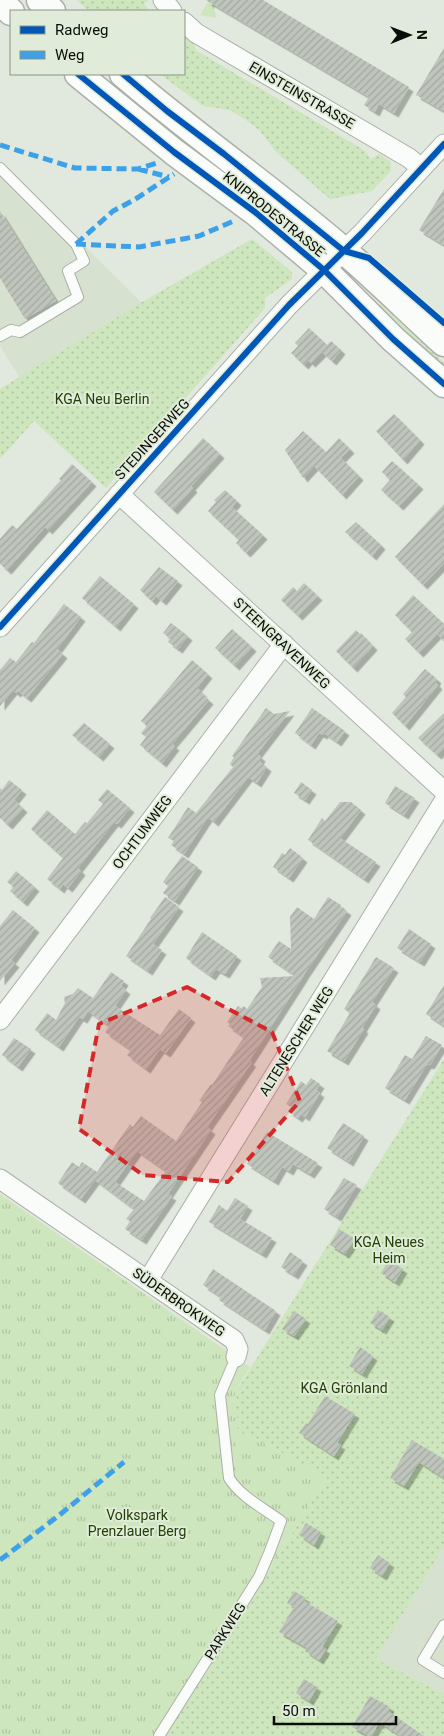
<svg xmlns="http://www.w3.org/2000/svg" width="444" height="1736" font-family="Roboto,sans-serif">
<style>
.built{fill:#d6e2cf}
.grass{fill:url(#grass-dots)}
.park{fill:url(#park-tufts)}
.building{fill:url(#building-hatch);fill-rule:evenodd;filter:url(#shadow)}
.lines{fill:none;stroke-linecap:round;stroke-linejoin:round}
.lane-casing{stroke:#acb0a9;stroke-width:12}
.street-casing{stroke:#acb0a9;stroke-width:21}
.secondary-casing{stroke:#acb0a9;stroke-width:29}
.lane{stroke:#fafcfa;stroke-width:10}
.street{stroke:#fafcfa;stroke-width:19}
.secondary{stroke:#fafcfa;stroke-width:26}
.quiet{stroke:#3ca1e9;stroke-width:5;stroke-dasharray:10 5;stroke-linecap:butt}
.cycleway-casing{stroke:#e0ecd9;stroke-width:9}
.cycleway{stroke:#0057b8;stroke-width:6}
.marked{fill:#d62828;fill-opacity:0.2;stroke:#d62828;stroke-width:4;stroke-dasharray:10 6;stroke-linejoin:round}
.labels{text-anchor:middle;stroke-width:4;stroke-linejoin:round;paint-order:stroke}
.street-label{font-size:14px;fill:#0a0d07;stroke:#e0ecd9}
.park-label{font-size:14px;fill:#234105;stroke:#e0ecd9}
</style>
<defs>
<pattern id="grass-dots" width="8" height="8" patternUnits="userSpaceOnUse" patternTransform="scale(1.25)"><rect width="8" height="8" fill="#cee6be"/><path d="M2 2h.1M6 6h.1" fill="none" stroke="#b0c4a2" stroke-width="1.8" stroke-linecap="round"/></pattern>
<pattern id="park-tufts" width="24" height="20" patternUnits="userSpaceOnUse" patternTransform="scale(1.25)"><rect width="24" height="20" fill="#cee6be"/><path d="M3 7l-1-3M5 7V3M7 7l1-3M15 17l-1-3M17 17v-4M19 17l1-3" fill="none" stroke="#b0c4a2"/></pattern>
<pattern id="building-hatch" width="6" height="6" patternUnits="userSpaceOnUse" patternTransform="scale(1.25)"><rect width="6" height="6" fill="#bfc5bd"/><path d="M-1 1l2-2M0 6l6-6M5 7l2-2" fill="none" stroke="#a3a8a1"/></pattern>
<filter id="shadow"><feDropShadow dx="4.5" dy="4.5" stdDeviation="0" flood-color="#0004"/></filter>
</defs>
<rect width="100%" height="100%" fill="#e1e8dd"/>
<path class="built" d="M0,162L150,311L26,388L0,346Z
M444,1546V1694L376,1659Z"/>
<path class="grass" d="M77,0H149L144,4L149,11H88Z
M184,30L197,39L194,45L197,51L352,143L365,151L371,159L379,154L390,161L391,171L372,191L330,199L276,152L260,131L246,120L230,110L203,106L160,74H184Z
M252,239L292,272V279L265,298V308L106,488L34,421L0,459V389L137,305Z
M380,304L444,363V372L376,308Z
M444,1059V1546L376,1659L444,1694V1736H164L216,1655L327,1477L237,1429C237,1416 232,1406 235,1393Z"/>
<path class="park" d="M209,0H219L214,9L217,18L200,15Z
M0,1194L250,1367C238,1388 229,1393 237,1417L242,1421L237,1429L327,1477L216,1655L164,1736H0Z"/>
<path class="building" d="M206,0H263L409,87L394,113L379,104L375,112L364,105L369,97Z
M444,48V111L416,95Z
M444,189V245L419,230Z
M0,211L56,301L25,319L0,278Z
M309,328L327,345L331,341L341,350L332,361L322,352L311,363L308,360L304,365L291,353L298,346L295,343Z
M394,414L420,440L403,460L376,431Z
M303,431L326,452L339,438L350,449L341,458L359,476L342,495L314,466L303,478L285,450Z
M203,438L220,454L191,486L193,488L173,510L154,492Z
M392,461L419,485L399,506L381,490L390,480L382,472Z
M72,464L92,482L48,530L45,527L7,570L0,564V539L12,525L17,529L61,480L59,479Z
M225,490L237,501L232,507L263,535L246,553L236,543L239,540L208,511L216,502L214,500Z
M444,504V563L423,585L395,557Z
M356,522L381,545L372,556L345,532Z
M159,567L178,581L162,601L156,596L152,601L140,590Z
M100,576L134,604L116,627L82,598Z
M304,583L318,596L298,616L281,600L293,587L297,591Z
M413,595L444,624V641L437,634L419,653L405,639L412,632L395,615Z
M64,604L81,617L57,649L63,654L27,698L18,691L16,693L13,690L0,706V670L10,658L16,662L32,642L34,643Z
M171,623L188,636L178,649L168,642L171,639L163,633Z
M232,629L252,647L235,666L215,648Z
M356,630L360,634L361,633L373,646L353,668L336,651Z
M192,660L208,674L197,688L203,693L202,694L209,700L172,744L175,746L162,763L140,745L146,737L141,733L147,726L141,721Z
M425,669L437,679L435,682L438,685L405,726L392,713L406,697L403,694Z
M266,708L274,714L290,711L257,754L261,757L259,761L267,767L257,783L248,777L214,822L208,817L184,854L171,845L174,841L168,838L188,807L196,813L233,767L230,764L234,757L232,756Z
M312,708L345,731L337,742L324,733L323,735L319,733L311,745L295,733Z
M444,713V748L437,755L418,738Z
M84,723L110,744L99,757L72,735Z
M9,780L22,790L14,800L23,808L8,825L0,818V788L2,790Z
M301,782L312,790L305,800L294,793Z
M395,786L415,798L404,815L385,803Z
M107,789L130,808L117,824L114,822L78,868L81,871L68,888L63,884L60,889L47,879L63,858L31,829L47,810L75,834L85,822L87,823L103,804L98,800Z
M340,802H351L361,810L340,838L376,862L364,879L308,840L322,818L325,821Z
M290,848L303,858L289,878L273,867L282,853L285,855Z
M182,856L198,867L175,901L163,893L168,886L163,882Z
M16,871L35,887L23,902L10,891L14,887L7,882Z
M165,897L179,907L153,944L162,950L148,971L126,956L151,919L150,918Z
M328,897L341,905L340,906L347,911L303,976L304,975L249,1061L252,1062L207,1127L211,1130L168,1194L172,1196L142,1240L125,1229L130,1221L126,1219L134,1209L95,1180L81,1199L58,1183L72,1162L79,1167L82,1162L97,1172L130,1124L133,1127L141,1116L176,1141L202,1102L199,1101L211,1084L212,1085L244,1037L228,1026L230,1024L227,1022L238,1006L241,1008L244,1006L247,1009L262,987L260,978L296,976L268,957L279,941L291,949L290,917L297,907L314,919ZM137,1151L166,1171L144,1201L115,1182Z
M13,910L35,928L11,960L15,963L0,981V926Z
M409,929L431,944L420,962L397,948Z
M202,932L237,956L225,974L216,969L211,976L186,958Z
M376,957L394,968L372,1002L376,1005L362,1028L364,1029L344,1061L327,1051L350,1013L344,1009Z
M111,972L124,981L121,986L126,990L115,1006L160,1035L179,1009L191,1018L166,1053L160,1049L146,1069L127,1055L131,1050L105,1032L109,1026L88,1011L83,1019L79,1017L59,1047L35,1030L47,1013L56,1020L65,1003L64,997L73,994L78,988L93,998Z
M444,985V1026L426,1014Z
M426,1036L442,1045L430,1065L427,1064L405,1100L385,1088L405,1055L412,1059Z
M14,1038L31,1049L18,1067L2,1055Z
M311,1078L320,1084L316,1090L320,1093L305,1117L301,1114L298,1118L288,1111L291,1107L286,1104L301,1081L306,1085Z
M343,1123L364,1136L349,1162L327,1148Z
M267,1132L318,1163L310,1174L293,1164L289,1171L282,1167L274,1181L247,1164Z
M344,1178L357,1185L337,1217L324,1209Z
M235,1198L248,1206L240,1219L272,1238L262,1254L209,1222L219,1205L227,1211Z
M339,1229L355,1239L345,1254L330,1245Z
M290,1252L303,1261L294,1275L281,1267Z
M389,1260L403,1269L395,1282L381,1273Z
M213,1269L276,1311L265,1330L219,1300L221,1297L203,1285Z
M378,1310L390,1317L382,1330L370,1323Z
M294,1311L306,1319L294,1336L282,1329Z
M360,1347L373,1356L362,1374L349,1366Z
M325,1396L355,1414L337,1443L341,1445L334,1456L299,1433L306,1423L308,1424Z
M412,1440L444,1459V1478L419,1462L404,1486L390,1478Z
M306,1523L321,1532L314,1545L299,1535Z
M378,1555L390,1563L382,1576L370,1568Z
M294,1591L306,1598L304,1601L338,1621L322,1647L326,1649L319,1660L305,1651L307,1648L279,1632L294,1607L287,1603Z
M304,1679L317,1687L309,1701L296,1693Z
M370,1696L390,1707L388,1711L424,1736H400L381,1723L379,1725L378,1724L372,1736H369L352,1727Z"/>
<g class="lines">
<defs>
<path id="lane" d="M0,168L76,244L84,261L68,271L78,297L20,332L11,330L0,336
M444,1625L423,1660L444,1673
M159,1736L259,1577L270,1551L281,1521C263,1508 240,1496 229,1478L220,1395L236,1357"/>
<path id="street" d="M163,0L172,11
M184,22L196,33L409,158L421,168
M119,494L444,791
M0,627L289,305L362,233L444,144
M0,1020L284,644
M0,1179L234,1340L238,1349L236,1357
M148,1280L444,801"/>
<path id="secondary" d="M40,0L52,11
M0,1L11,12
M78,74L174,152L255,212L324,270L393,339L444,384
M123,74C194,135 272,189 343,250C378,280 410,312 444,343"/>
</defs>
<use href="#lane" class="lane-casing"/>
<use href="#street" class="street-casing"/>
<use href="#secondary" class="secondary-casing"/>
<use href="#lane" class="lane"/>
<use href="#street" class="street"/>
<use href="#secondary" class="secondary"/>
<path class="quiet" d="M0,145L75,168L138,169L160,162
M138,169L169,177
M76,244L139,247L199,236L236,220
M76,244L113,211L134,200L174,174
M0,1560L57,1517L124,1462"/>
<defs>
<path id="cycleway" d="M78,74L174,152L255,212L324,270L393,339L444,384
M123,74L167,111L224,154L344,251L369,258L444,323
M0,627L289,305L362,233L444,144"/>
</defs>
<use href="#cycleway" class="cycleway-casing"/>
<use href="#cycleway" class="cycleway"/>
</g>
<path class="marked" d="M187,987L272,1032L300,1101L228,1182L143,1175L79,1129L99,1024Z"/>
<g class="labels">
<g class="street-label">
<text transform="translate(302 95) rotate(30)" y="5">EINSTEINSTRASSE</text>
<text transform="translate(274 214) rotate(39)" y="5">KNIPRODESTRASSE</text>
<text transform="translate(152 439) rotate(-48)" y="5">STEDINGERWEG</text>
<text transform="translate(282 643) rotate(43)" y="5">STEENGRAVENWEG</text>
<text transform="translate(142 832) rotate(-53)" y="5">OCHTUMWEG</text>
<text transform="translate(296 1041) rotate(-58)" y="5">ALTENESCHER WEG</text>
<text transform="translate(179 1302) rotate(35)" y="5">SÜDERBROKWEG</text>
<text transform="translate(225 1631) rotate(-58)" y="5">PARKWEG</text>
</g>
<g class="park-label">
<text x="102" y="404">KGA Neu Berlin</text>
<text x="389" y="1247">KGA Neues<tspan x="389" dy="16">Heim</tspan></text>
<text x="344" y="1393">KGA Grönland</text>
<text x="137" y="1520">Volkspark<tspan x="137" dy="16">Prenzlauer Berg</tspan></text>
</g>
</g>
<rect x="10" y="10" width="175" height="65" fill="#e0ecd9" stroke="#8a9385"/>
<rect x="20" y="26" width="25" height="8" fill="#0057b8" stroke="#8a9385"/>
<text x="55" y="35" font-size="15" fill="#0a0d07">Radweg</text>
<rect x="20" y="51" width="25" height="8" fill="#3ca1e9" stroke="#8a9385"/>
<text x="55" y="60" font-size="15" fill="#0a0d07">Weg</text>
<g transform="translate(409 35) rotate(89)" stroke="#e0ecd9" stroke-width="4" paint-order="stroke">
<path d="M0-4L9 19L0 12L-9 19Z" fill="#0a0d07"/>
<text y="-8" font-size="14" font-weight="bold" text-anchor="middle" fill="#0a0d07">N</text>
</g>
<path d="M274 1716v8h122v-8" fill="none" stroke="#0a0d07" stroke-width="2.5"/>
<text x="282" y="1716" font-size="15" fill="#0a0d07" stroke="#e0ecd9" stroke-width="4" paint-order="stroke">50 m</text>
</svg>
